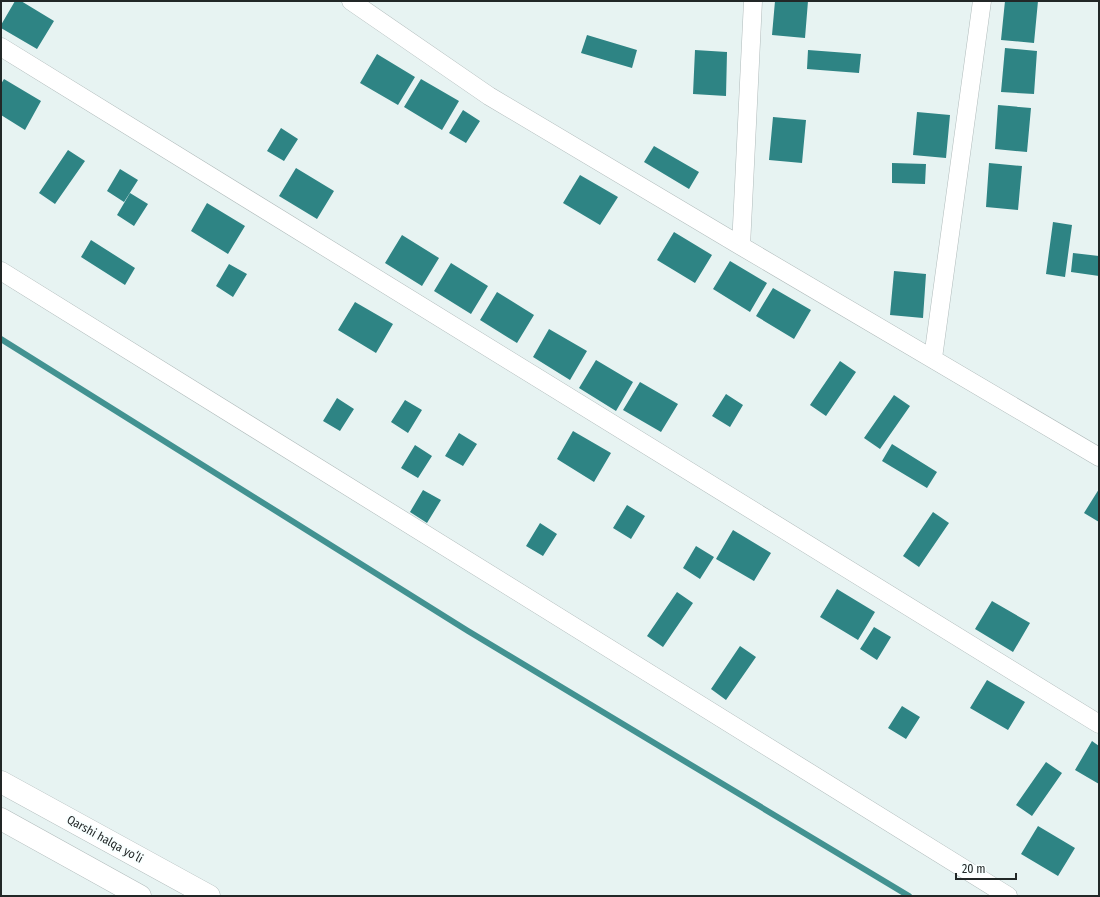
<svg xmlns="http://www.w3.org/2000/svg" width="1100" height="897" font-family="'Fira Sans Condensed',sans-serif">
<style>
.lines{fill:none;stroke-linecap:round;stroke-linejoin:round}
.stream{stroke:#429291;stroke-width:6}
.building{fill:#2e8484}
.street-casing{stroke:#b0bbbb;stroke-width:19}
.highway-casing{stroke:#b0bbbb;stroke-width:23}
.street{stroke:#fff;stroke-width:18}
.highway{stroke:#fff;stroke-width:22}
.labels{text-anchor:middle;stroke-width:3.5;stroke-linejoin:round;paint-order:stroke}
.street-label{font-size:12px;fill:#222727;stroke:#f8ffff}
</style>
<rect width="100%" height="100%" fill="#e7f3f2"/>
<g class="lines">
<path class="stream" d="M1,339L468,631L909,896"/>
</g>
<path class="building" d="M15,1H21L54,21L37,49L1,28V25Z
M775,1H808L805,38L772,35Z
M1005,1H1038L1034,43L1001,40Z
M587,35L637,50L632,68L581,53Z
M1005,48L1037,51L1034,94L1001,92Z
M695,50L727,52L726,96L693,94Z
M808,50L861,54L859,73L807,69Z
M377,54L415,77L398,105L360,83Z
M4,79L41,101L25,130L1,115V84Z
M421,79L459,101L442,130L404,107Z
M998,105L1031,108L1027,152L995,149Z
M463,110L480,121L466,143L449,133Z
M917,112L950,115L946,158L913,155Z
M773,117L806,120L802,163L769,160Z
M281,128L298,139L284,161L267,151Z
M654,146L699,172L689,189L644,162Z
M68,150L85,161L55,204L39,193Z
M892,163L926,164L925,184L892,183Z
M989,163L1022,166L1018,210L986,207Z
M296,168L334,191L317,219L279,196Z
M120,169L138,180L124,202L107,191Z
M580,175L618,197L600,225L563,203Z
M130,193L148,204L134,226L117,215Z
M207,203L245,226L228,254L191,231Z
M1053,222L1072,225L1065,277L1046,274Z
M674,232L712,255L695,283L657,260Z
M402,235L439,258L422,286L385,263Z
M91,240L135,268L125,285L81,257Z
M1073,253L1099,256V276L1071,272Z
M730,261L767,283L750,312L713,289Z
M451,263L488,286L471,314L434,291Z
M229,264L247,274L233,297L216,286Z
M894,271L926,274L923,318L890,315Z
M773,288L811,310L794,339L756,316Z
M497,292L534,315L517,343L480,320Z
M355,302L393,324L376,353L338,330Z
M549,329L587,351L570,380L533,357Z
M596,360L633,382L616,411L579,388Z
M840,361L856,372L826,416L810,405Z
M640,382L678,404L661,432L623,410Z
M726,394L743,405L730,427L712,416Z
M894,395L910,406L880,449L864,438Z
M337,398L354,409L340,431L323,421Z
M405,400L422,410L408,433L391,422Z
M573,431L611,453L594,482L557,459Z
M459,433L477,444L463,466L445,456Z
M892,444L937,472L927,488L882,461Z
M415,445L432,456L418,478L401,468Z
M1099,489V522L1084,513Z
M423,490L441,500L427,523L410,512Z
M627,505L645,516L631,539L613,528Z
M933,512L949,523L919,567L903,556Z
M540,523L557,534L543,556L526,546Z
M733,530L771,553L754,581L716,559Z
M696,546L714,557L700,579L683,568Z
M837,589L875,612L858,640L820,617Z
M677,592L693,603L663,647L647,636Z
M992,601L1030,623L1013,652L975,629Z
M874,627L891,637L877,660L860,649Z
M740,646L756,657L726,700L711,689Z
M987,680L1025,702L1008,730L970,708Z
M902,706L920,717L906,739L888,728Z
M1092,741L1099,746V784L1075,770Z
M1046,762L1062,773L1032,816L1016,805Z
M1038,826L1075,848L1058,876L1021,854Z"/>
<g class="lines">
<defs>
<path id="street" d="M351,1L489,96L741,246L1099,457
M1,47L1099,724
M741,246L753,1
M1,271L1008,896
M933,358L982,1"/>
<path id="highway" d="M1,782L209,896
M1,819L140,896"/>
</defs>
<use href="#street" class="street-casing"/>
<use href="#highway" class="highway-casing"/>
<use href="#street" class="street"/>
<use href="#highway" class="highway"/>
</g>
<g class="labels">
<g class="street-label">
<text transform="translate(105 839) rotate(29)" y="4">Qarshi halqa yoʻli</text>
</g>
</g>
<rect width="1100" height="897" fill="none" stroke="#222727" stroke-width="4"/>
<path d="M956 873v6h60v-6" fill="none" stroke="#222727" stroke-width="2"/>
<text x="962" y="873" font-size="12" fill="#222727" stroke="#f8ffff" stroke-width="3" paint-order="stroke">20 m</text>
</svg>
